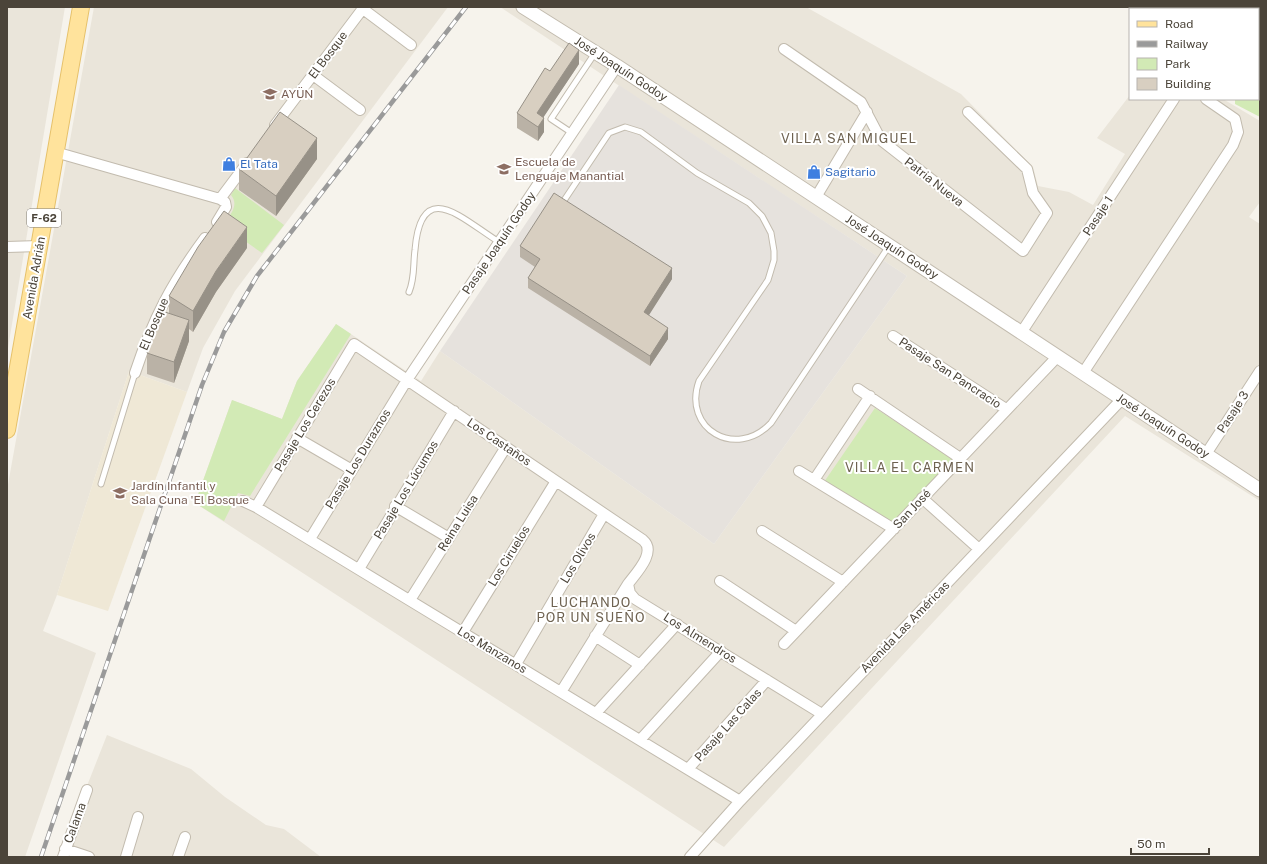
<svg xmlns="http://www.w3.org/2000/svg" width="1267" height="864" font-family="'Public Sans',sans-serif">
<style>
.residential{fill:#eae5da}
.industrial{fill:#e6e2dd}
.education{fill:#efe8d6}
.green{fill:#d2eab5}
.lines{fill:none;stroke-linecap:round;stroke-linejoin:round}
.service-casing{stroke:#c2bbae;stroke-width:7}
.minor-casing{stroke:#c2bbae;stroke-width:12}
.tertiary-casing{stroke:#c2bbae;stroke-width:15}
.primary-casing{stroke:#e6c16a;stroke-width:18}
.service{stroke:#fff;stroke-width:5}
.minor{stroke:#fff;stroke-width:10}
.tertiary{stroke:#fff;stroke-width:13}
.primary{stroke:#ffe39c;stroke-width:16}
.rail-casing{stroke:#9a9a9a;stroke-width:4.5}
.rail{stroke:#fff;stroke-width:3;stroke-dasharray:9;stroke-linecap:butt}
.wall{fill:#bab2a6}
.shaded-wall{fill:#979187}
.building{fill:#d8cfc1;stroke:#979187}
.labels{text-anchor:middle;stroke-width:4;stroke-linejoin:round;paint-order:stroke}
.shield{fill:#fff;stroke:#817c74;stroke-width:1}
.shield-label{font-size:11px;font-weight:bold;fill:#4b4439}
.street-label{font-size:12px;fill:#4b4439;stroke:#fff}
.education-label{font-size:12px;fill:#785e54;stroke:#fff;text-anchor:start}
.shop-label{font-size:12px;fill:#366cbe;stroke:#fff;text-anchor:start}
.neighbourhood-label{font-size:13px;letter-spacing:1px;fill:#6e6250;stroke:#fff}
</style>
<rect width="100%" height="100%" fill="#f6f3ec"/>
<path class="residential" d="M7,7H65L7,354Z
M94,7H448L235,291L203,348L187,392L129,371L57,595L43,631L96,653L25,857H7V490Z
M500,7H806L961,94L1033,167L1038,186L1069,192L1093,205L1125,154L1097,138L1130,95V99H1223L1260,121V202L1249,217L1260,224V501L1125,416L724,847L195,503L232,400L282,419L297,381L336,324L421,381L440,351L714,544L907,276Z
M107,735L191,769L225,797L266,825L284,829L321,857H59Z"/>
<path class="industrial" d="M619,85L907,276L714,544L440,351Z"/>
<path class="education" d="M129,371L187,392L108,611L57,595Z"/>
<path class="green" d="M1197,7H1260V117L1235,104V99H1258V9H1197Z
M235,188L284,225L262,253L222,225C229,216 240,206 231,195Z
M336,324L351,334L250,496L238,493L224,521L195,503L232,400L282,419L297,381Z
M875,408L953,459L891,526L824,482Z"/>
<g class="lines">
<defs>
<path id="service" d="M572,133L551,119L595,53
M563,202L609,133L625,127L641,132L697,173L749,203L762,216L771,233L774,251V260L768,280L699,381C682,429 736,460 771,423L889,246
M409,292C415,278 413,264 415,250C421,176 462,219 499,242
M101,484L135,373"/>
<path id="minor" d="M363,9L411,45
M784,49L861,102L881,140L1023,251L1047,213L1033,193L1027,169L968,112
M313,75L360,110
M275,125L364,7
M55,152L220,199L225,202L226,207L217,222
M816,197L867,112
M220,199L247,163
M7,247L39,246
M1021,333L1174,99
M893,336L1006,409
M135,373C153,319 171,284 205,238
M1083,373L1233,145L1238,132L1235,119L1206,99
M858,389L960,458
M297,438L352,470
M1206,454L1260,371
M799,471L894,529
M814,480L870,396
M922,498L979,549
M243,501L256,507L740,801
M395,506L449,538
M256,507L354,344L643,540C657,552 636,573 628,584L630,593L635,599L822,714
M762,531L843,582
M310,539L407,380L617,66
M359,569L454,411
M720,581L796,631
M410,600L506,447
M463,632L556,481
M595,636L640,665
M784,644L1058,356
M516,664L604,514
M561,692L628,584
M596,713L677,624
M640,740L721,651
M688,769L767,680
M65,849L89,857
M63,857L87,790
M126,857L138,817
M178,857L185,837
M690,857L740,801L1122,399"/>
<path id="tertiary" d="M523,7L617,66L1260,490"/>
<path id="primary" d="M7,430L81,7"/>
</defs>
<use href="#service" class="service-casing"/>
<use href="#minor" class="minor-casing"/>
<use href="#tertiary" class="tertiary-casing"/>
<use href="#primary" class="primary-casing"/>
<use href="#service" class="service"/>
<use href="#minor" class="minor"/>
<use href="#tertiary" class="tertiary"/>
<use href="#primary" class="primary"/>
<defs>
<path id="rail" d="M41,857L202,385L224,332L257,276L466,7"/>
</defs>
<use href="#rail" class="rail-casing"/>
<use href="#rail" class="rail"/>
</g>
<path class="wall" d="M579,64L543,117L544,132L538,141L517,128V113L550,71Z
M317,159L276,216L239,190V169Z
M520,246L672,279L648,315L668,339L650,366L528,288V278L535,267L520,257Z
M247,248L216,292L193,332L189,329V341L174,383L147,374V353L169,313V296Z"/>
<path class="shaded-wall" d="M579,50V64L537,127V113Z
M544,118V132L538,141V127Z
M317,138V159L276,216V196Z
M247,227V248L216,292L193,332V311L216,271Z
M672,268V279L644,323V312Z
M189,320V341L174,383V362Z
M668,328V339L650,366V356Z"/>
<path class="building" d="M569,43L579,50L537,113L544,118L538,127L517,113L545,68L550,71Z
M280,112L317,138L276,196L239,169Z
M554,193L672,268L644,312L668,328L650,356L528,278L540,259L520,246Z
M224,211L247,227L216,271L193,311L169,296L198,247Z
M162,311L189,320L174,362L147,353Z"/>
<defs>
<symbol id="school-bare" viewBox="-9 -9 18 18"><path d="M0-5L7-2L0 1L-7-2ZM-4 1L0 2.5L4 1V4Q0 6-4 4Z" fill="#8d6e63" stroke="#fff" stroke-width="2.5" paint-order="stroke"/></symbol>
<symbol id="shop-bare" viewBox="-9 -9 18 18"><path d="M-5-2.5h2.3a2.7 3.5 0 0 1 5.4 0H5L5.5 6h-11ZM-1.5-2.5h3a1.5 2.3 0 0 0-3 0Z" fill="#3f7fe0" stroke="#fff" stroke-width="2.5" paint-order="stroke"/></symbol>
</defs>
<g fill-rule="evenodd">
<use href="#school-bare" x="260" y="84" width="20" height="20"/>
<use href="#shop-bare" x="219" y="154" width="20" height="20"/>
<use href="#school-bare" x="494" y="159" width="20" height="20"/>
<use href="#shop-bare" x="804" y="162" width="20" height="20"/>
<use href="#school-bare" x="110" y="483" width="20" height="20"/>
</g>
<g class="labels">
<rect class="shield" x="27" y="209" width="34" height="18" rx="3"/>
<g class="shield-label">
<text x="44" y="222">F-62</text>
</g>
<g class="street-label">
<text transform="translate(328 55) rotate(-53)" y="4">El Bosque</text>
<text transform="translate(621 69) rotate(33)" y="4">José Joaquín Godoy</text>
<text transform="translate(934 182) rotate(38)" y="4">Patria Nueva</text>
<text transform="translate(1098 216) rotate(-57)" y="4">Pasaje 1</text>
<text transform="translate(499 243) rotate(-56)" y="4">Pasaje Joaquín Godoy</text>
<text transform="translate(892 247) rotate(33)" y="4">José Joaquín Godoy</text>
<text transform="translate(34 278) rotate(-80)" y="4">Avenida Adrián</text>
<text transform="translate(154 324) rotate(-67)" y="4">El Bosque</text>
<text transform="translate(950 373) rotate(33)" y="4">Pasaje San Pancracio</text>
<text transform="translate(1233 412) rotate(-57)" y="4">Pasaje 3</text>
<text transform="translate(305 425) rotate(-59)" y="4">Pasaje Los Cerezos</text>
<text transform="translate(1163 426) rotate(33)" y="4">José Joaquín Godoy</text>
<text transform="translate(499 442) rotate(34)" y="4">Los Castaños</text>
<text transform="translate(358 459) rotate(-59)" y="4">Pasaje Los Duraznos</text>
<text transform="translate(406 490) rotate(-59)" y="4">Pasaje Los Lúcumos</text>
<text transform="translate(912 509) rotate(-47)" y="4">San José</text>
<text transform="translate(458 523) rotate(-58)" y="4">Reina Luisa</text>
<text transform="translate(509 556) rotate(-59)" y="4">Los Ciruelos</text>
<text transform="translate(578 558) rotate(-59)" y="4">Los Olivos</text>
<text transform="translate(905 627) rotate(-46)" y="4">Avenida Las Américas</text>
<text transform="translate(700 638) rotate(32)" y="4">Los Almendros</text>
<text transform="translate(492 650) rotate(31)" y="4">Los Manzanos</text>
<text transform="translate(728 725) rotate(-48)" y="4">Pasaje Las Calas</text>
<text transform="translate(75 823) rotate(-70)" y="4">Calama</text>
</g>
<g class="education-label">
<text x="281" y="98">AYÜN</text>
<text x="515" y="166">Escuela de<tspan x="515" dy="14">Lenguaje Manantial</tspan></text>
<text x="131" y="490">Jardín Infantil y<tspan x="131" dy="14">Sala Cuna 'El Bosque</tspan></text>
</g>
<g class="shop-label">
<text x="240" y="168">El Tata</text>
<text x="825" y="176">Sagitario</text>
</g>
<g class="neighbourhood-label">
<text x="849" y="143">VILLA SAN MIGUEL</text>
<text x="910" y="472">VILLA EL CARMEN</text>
<text x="591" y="607">LUCHANDO<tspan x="591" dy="15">POR UN SUEÑO</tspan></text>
</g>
</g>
<rect width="1267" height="864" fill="none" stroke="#4b4439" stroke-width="16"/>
<rect x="1129" y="8" width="130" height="92" fill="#ffffff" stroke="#b7b4b0"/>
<rect x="1137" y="21" width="20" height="6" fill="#ffe39c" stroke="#b7b4b0"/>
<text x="1165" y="28" font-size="12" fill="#4b4439">Road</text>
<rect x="1137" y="41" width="20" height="6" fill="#9a9a9a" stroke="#b7b4b0"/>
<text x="1165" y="48" font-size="12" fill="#4b4439">Railway</text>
<rect x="1137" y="58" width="20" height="12" fill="#d2eab5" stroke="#b7b4b0"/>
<text x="1165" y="68" font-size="12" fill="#4b4439">Park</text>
<rect x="1137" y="78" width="20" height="12" fill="#d8cfc1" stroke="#b7b4b0"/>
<text x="1165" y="88" font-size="12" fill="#4b4439">Building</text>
<path d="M1131 848v6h78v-6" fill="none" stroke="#4b4439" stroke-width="2"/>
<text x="1137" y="848" font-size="12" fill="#4b4439" stroke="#ffffff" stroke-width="3" paint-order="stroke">50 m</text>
</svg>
